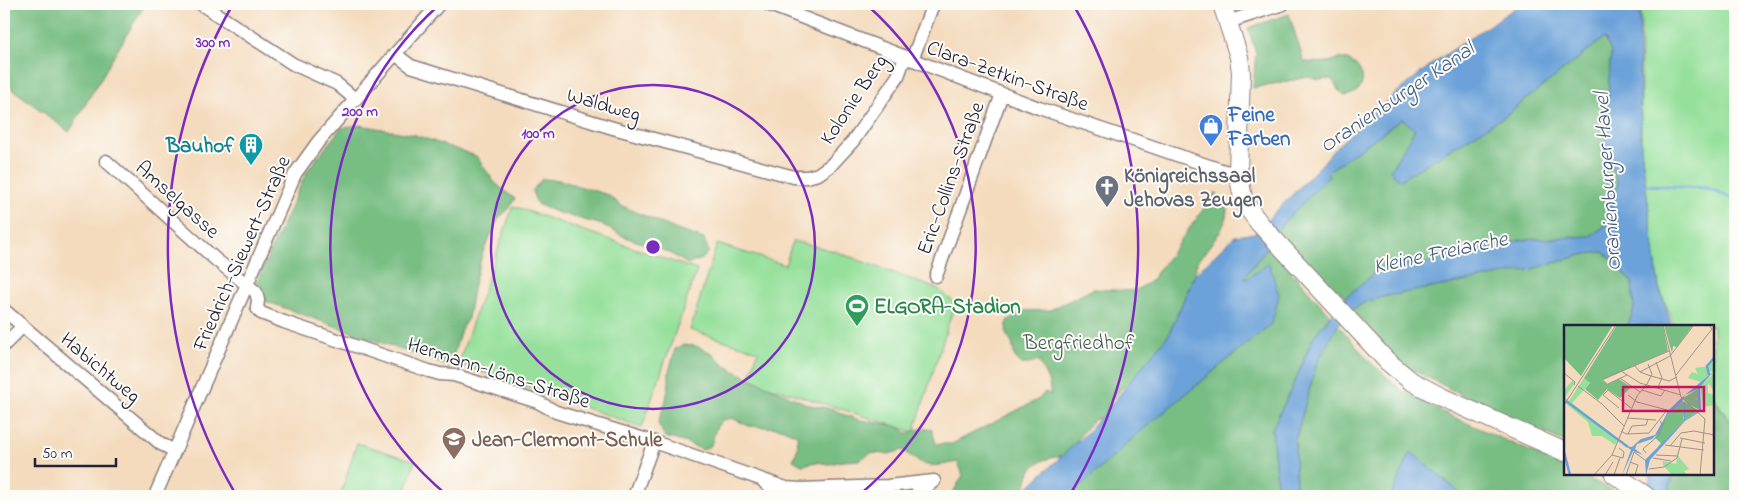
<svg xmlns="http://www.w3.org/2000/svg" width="1739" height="500" font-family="'Indie Flower',sans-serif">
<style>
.green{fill:#96e09b;stroke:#5c816b}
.forest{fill:#78be83;stroke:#4d705f}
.water{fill:#6ca2d9;stroke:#47628a}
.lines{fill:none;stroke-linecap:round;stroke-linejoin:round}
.stream{stroke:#6ca2d9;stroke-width:3}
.minor-casing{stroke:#8b7e7c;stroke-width:15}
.secondary-casing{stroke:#8b7e7c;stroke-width:20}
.minor{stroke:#fff;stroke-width:12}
.secondary{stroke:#fff;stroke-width:18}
.ring{fill:none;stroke:#7b2cbf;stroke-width:2.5}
.labels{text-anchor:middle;stroke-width:4;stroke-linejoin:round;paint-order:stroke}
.street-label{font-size:21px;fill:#22223b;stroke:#fdfcf7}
.shop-label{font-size:21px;font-weight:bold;fill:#366cbe;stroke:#fdfcf7;text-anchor:start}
.culture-label{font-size:21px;font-weight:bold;fill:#0d838f;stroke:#fdfcf7;text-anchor:end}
.worship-label{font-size:21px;font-weight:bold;fill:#5b616d;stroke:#fdfcf7;text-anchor:start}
.leisure-label{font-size:21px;font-weight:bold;fill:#27864d;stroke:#fdfcf7;text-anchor:start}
.park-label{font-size:21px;fill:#455b58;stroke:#fdfcf7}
.education-label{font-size:21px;font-weight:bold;fill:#785e54;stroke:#fdfcf7;text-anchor:start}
.water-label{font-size:22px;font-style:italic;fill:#435c82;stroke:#fdfcf7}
.inset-river{fill:none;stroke:#6ca2d9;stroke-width:2.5}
.inset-road{fill:none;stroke:#a0918a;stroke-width:1}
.view{fill:#c2185b;fill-opacity:0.15;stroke:#c2185b;stroke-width:2.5}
.inset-edge{fill:none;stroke:#22223b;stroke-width:2.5}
.centre{fill:#7b2cbf;stroke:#fdfcf7;stroke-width:2.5}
.ring-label{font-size:15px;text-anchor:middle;font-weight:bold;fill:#7b2cbf;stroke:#fdfcf7;stroke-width:4;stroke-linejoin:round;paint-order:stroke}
</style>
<rect width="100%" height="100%" fill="#fdfcf7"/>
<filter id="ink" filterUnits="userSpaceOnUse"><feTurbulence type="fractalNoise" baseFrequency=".02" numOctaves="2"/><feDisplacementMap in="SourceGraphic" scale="10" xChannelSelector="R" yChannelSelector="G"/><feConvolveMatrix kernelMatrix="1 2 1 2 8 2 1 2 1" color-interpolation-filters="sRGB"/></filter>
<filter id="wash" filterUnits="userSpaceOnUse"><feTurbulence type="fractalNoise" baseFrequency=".0096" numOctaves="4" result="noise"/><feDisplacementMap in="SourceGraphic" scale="20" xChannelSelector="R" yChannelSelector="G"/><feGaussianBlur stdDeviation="1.12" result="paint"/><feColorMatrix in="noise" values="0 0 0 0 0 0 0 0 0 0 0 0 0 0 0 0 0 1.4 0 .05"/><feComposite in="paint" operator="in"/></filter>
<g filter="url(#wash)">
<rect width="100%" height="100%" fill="#f4dbbe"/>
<path class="green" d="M1641,4H1735V421L1729,420L1713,396V326H1675L1659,288L1641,148Z
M513,206L697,270L642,427L458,364Z
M793,241L834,251L940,290L955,303L914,432L749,380L758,351L690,330L717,244L785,265Z
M357,443L415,461L404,496H340Z"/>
<path class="forest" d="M4,4H145L69,132L6,84L4,86Z
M1289,14L1304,62C1312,62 1320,63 1328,62C1333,61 1338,58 1343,59C1366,63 1371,93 1344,96L1338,90L1334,81L1330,79L1320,80L1308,77L1253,88L1256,53L1248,28Z
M1604,38L1611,51L1605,142L1618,184L1604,227L1590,236L1521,240L1430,263L1379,267L1365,282L1345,297L1318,273L1277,230L1330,170L1402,119L1415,129L1390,171L1400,180L1505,116Z
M360,125L415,135L476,156L495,183L515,199L509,209L499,217L483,252L475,279L468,318L461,329L450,367L265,301L258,291L256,283L307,171L341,128Z
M542,179L559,180L608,195L620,205L677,230L704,239L709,252L702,259L688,264L668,252L625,237L603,225L559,213L537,204L532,191Z
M1216,192L1227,209L1226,219L1220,232L1197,262L1195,274L1153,370L1122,388L1109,402L1105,416L1094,420L1083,431L1068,455C1055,457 1034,459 1029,474C1026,483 1026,489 1020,496H1000L993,493L981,496H951L963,475L958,462C930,467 925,469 903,450L888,454L871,453L859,460L842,461L829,464L817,462L802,465L793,460L798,448L797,435L781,428L749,426L732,418L722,420L716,428L711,445L703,450L687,443L665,437L658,423L666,400L669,383V372L675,349L682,345L696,346L714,354L725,366L741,374L809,405L833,409L842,414L860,420L896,426L907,433L924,428L932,430L936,444H952L1039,399L1045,392L1051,395L1049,383L1039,361L1030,364H1021L1015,357L1012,343L1006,334L1007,321L1024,311L1050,310L1093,289L1135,291L1151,281Z
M1268,246L1330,315L1312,339L1297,377L1272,429L1278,496H1070L1141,431L1272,323L1269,263L1244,280V278Z
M1603,252L1611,258L1632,282L1634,309L1628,326H1565V442L1462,395L1402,364L1352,310L1365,302L1382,297L1533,269L1585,254Z
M1338,325L1370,362L1402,390L1440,411L1565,467V474H1579L1625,496H1458L1460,493L1411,453L1391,496H1296L1295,440L1317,363Z
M1713,396L1728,420L1735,421V496H1667L1674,474H1713Z"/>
<path class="water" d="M1521,4H1640L1639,45L1641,148L1659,288L1672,326H1628L1634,309L1632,282L1611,258L1603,252L1585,254L1533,269L1382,297L1365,302L1352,310L1338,325L1317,363L1295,440L1296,496H1278L1272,429L1297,377L1312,339L1345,297L1365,282L1379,267L1430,263L1521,240L1590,236L1604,227L1618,184L1605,142L1611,51L1604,38L1505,116L1400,180L1390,171L1415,129L1402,119L1330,170L1327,173L1329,176L1285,221L1271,238L1268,246L1244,278L1245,280L1269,263L1279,295L1272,323L1141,431L1070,496H1001L1026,489L1093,427L1169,334L1195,274L1235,236L1255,233L1323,163L1335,148L1389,99L1433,63Z
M1411,452L1460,493L1458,496H1391Z
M1651,474H1674L1667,496H1641L1648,487Z"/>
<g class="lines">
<path class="stream" d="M1646,185L1707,188L1735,199"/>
</g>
</g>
<g filter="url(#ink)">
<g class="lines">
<defs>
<path id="minor" d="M201,4L293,64L337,84L355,99
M767,4L1039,108L1224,171L1238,173
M1228,22L1283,4
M395,54L411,66L613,128L794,177H807L818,174L831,165L853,141L898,76L905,57
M912,60L933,4
M106,161L215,259L256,292L258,300L257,308L261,313L284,322L429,371L440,374L454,375L538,402L556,412L654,442L786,488L800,489L888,486L934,481
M936,276L1002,94
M4,310L161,444L175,451
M4,345L22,327
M765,483L780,496
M155,496L295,174L318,142L439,4
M634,496L654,442
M915,496L934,481"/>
<path id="secondary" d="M1222,4L1239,57L1241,72L1238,173L1243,198L1248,208L1260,224L1387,361L1411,381L1441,397L1565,452
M1614,474L1646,496"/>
</defs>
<use href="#minor" class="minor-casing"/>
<use href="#secondary" class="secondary-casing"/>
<use href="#minor" class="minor"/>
<use href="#secondary" class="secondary"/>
</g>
</g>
<g class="ring">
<circle cx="653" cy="247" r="162"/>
<path d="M448 496A323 323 0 0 1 439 5M867 5A323 323 0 0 1 858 496"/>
<path d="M235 493A485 485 0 0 1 233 4M1073 4A485 485 0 0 1 1071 493"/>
</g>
<defs>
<symbol id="shop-pin" viewBox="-11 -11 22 30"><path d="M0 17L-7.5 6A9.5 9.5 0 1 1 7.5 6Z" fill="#3f7fe0" stroke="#fdfcf7"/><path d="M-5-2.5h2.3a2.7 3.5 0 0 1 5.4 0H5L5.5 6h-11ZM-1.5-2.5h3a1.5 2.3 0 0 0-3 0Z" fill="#fff"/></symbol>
<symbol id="building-pin" viewBox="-11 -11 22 30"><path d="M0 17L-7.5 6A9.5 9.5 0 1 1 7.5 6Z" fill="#0f9aa8" stroke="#fdfcf7"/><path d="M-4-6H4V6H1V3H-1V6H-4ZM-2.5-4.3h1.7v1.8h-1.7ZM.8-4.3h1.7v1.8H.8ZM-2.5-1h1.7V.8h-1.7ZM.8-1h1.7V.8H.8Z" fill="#fff"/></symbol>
<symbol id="church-pin" viewBox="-11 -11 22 30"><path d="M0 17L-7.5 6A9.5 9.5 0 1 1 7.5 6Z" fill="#6b7280" stroke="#fdfcf7"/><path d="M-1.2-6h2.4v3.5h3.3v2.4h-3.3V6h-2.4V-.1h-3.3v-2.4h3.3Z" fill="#fff"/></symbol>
<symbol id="stadium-pin" viewBox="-11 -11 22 30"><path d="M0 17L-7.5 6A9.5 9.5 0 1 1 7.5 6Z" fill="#2e9e5b" stroke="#fdfcf7"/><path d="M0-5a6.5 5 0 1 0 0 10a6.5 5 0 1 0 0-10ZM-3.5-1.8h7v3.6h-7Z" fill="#fff"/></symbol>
<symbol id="school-pin" viewBox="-11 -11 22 30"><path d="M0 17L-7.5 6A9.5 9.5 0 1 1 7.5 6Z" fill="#8d6e63" stroke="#fdfcf7"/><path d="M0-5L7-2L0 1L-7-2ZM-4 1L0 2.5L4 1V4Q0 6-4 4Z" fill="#fff"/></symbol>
</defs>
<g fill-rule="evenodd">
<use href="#shop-pin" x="1197" y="112" width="28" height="38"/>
<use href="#building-pin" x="237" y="131" width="28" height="38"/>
<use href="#church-pin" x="1093" y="173" width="28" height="38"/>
<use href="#stadium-pin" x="843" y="292" width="28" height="38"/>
<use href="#school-pin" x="440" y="425" width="28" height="38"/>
</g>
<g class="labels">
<g class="street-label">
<text transform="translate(1008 75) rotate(20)" y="7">Clara-Zetkin-Straße</text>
<text transform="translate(853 99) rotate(-56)" y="7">Kolonie Berg</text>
<text transform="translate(604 104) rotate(16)" y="7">Waldweg</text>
<text transform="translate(950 178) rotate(-70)" y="7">Eric-Collins-Straße</text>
<text transform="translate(178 199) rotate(42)" y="7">Amselgasse</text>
<text transform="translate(241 253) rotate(-66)" y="7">Friedrich-Siewert-Straße</text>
<text transform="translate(101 367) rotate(40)" y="7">Habichtweg</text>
<text transform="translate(499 372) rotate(18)" y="7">Hermann-Löns-Straße</text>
</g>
<g class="shop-label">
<text x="1228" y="121">Feine<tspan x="1228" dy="24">Farben</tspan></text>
</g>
<g class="culture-label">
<text x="234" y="152">Bauhof</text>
</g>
<g class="worship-label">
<text x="1124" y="182">Königreichssaal<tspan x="1124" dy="24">Jehovas Zeugen</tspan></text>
</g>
<g class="leisure-label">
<text x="874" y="313">ELGORA-Stadion</text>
</g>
<g class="park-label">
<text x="1079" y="349">Bergfriedhof</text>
</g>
<g class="education-label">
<text x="472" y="446">Jean-Clermont-Schule</text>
</g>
<g class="water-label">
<text transform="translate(1396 96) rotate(-34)" y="8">Oranienburger Kanal</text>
<text transform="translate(1606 182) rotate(-94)" y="8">Oranienburger Havel</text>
<text transform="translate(1440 251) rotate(-12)" y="8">Kleine Freiarche</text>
</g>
</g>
<g transform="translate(1564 325)">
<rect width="150" height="150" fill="#f4dbbe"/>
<path d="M147,38H150V46L144,47L145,50L137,57L124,53L128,47L134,49L131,43L145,41ZM150,48V66L144,58V68L150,70V80L140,82L136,62ZM20,53L26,58L8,78L54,114L51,120L38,111H28L24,97L0,77V65L9,55L11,58L1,72L5,76ZM114,131L125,144L120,146L123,150H108L99,140V136L112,139Z" fill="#96e09b"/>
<path d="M0,0H49L17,51L0,33ZM53,0H99L104,26L39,55L44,59L55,54L67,62L56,73L43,64L34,75L21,64L26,58L20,53ZM100,0H129L113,22L109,21L108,28ZM134,64V73L123,77L134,74L136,85L124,79L119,73ZM119,76L135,86L121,95L119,90L120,96L91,126L97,118L91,113L102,92Z" fill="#78be83"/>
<path d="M150,46L136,62L137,86L121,96L86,135L82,150L81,135L120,96V78L134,73V64L121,70L118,77L102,92L96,107L88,114L73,119L71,124L79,130L69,126L58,150L67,125L62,121L68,122L77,114L91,110L97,99L95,94L98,98L104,86L115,75ZM134,74L135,86L121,95V78Z" fill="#6ca2d9" fill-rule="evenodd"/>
<path class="inset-river" d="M145,50L143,41L150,33M2,76L64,122M0,127L6,150"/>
<path class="inset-road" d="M99,0L117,72L141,94L136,150M92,37L98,53L94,62M70,40L76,47L87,51L105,56L113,52M57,46L76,58L117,70M76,47L106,31L130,0M0,48L11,57L10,60M112,50L148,4L145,0M56,53L76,67M39,54L105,26M44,59L63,50M83,59L88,49L84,39M14,61L38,79L60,101M78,65L97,71L101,65M64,70L73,77L103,85M0,80L52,0M55,83L39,70L44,65L67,83M63,93L92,95M57,106L62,109L85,108L103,85M64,109L68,101L82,100L84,94M116,113L141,118M101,120L140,125M106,121L117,108L130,106L150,110M82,128L79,124L95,110L101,94M48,130L59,133L60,127L55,123M92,130L114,131M89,133L107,136M66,137L74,140L71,150M85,144L100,142L113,133L118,114M30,150L48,130L73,71L83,59M41,150L49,137M50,150L56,133M62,150L70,127L81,135"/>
<path class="view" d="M59,62H140V86H59Z"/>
<rect width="150" height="150" class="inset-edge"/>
</g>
<circle cx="653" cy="247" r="8" class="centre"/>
<g class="ring-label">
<text x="213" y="47">300 m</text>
<text x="360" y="116">200 m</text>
<text x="538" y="138">100 m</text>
</g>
<rect width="1739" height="500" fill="none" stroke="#fdfcf7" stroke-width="20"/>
<path d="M35 458v8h81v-8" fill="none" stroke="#22223b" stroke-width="2.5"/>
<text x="42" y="458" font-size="15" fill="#22223b" stroke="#fdfcf7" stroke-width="4" paint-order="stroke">50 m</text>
</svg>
